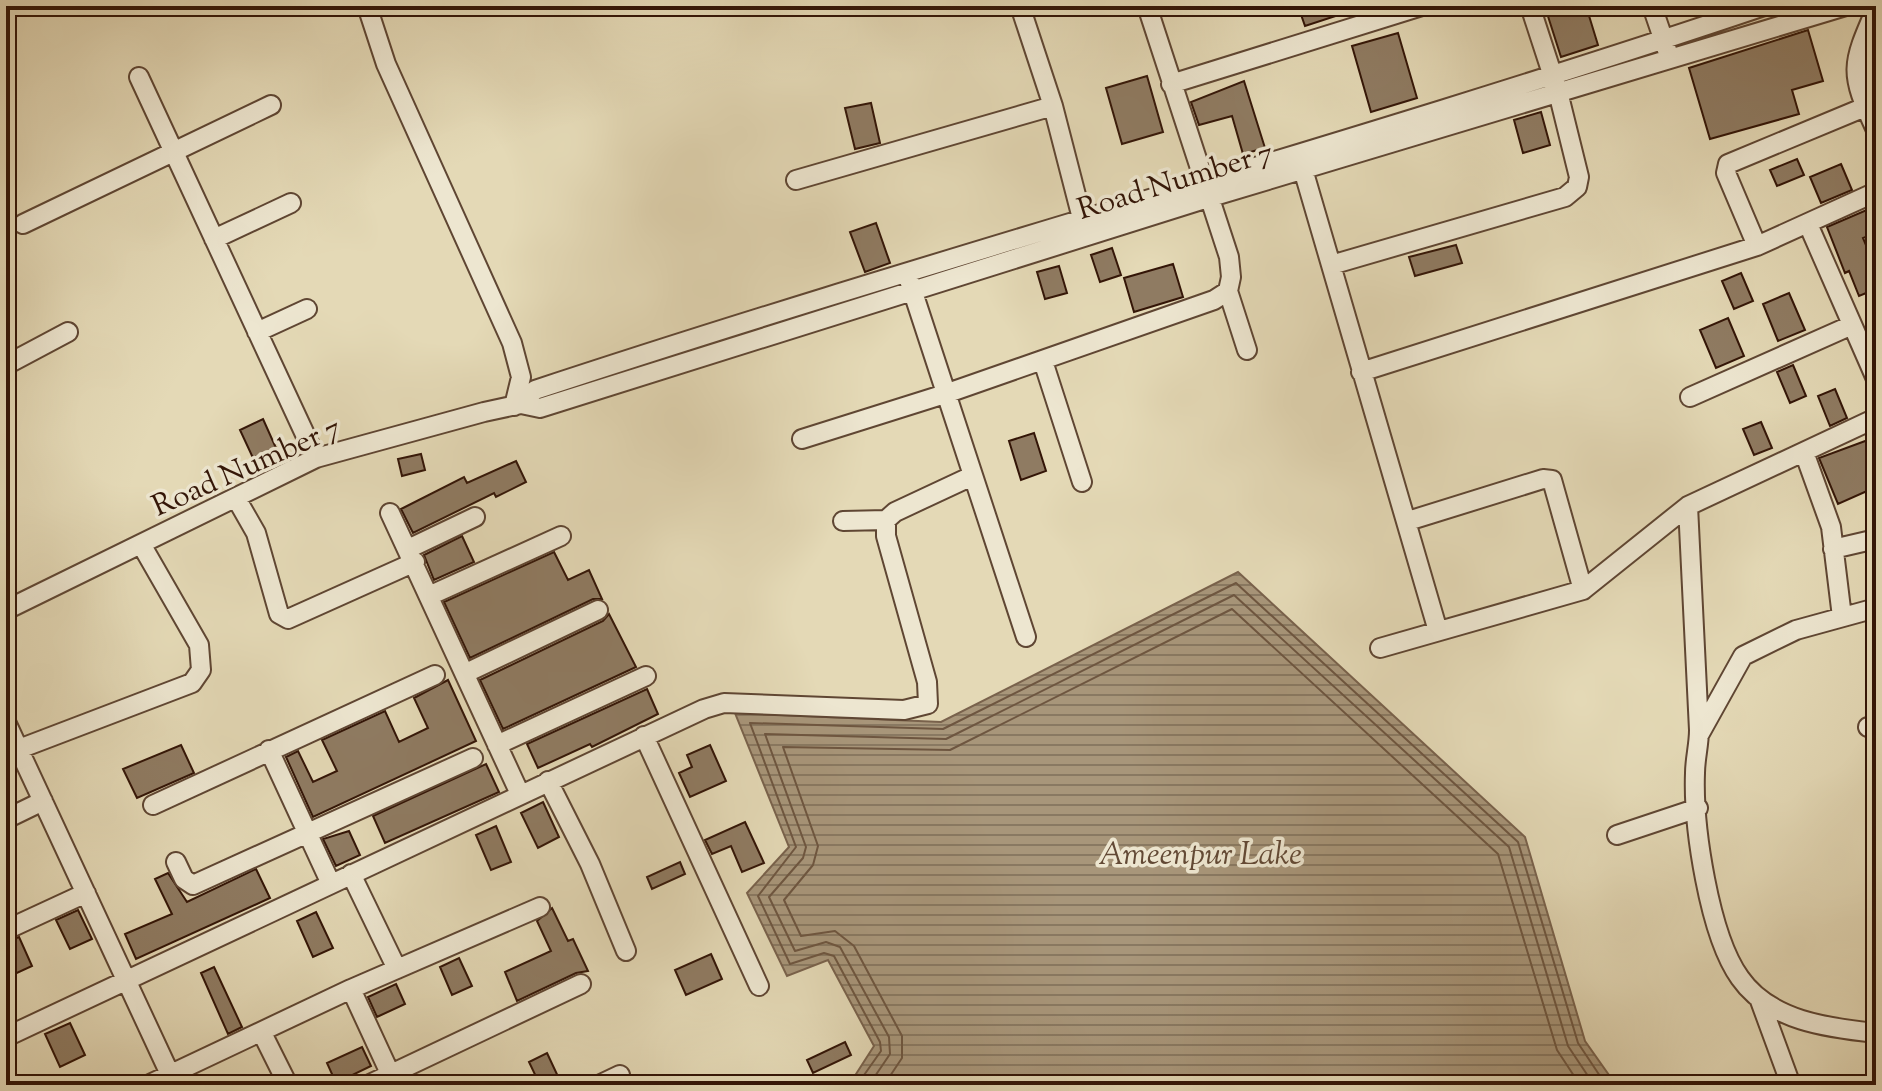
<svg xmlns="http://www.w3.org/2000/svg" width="1882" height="1091" font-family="'Sorts Mill Goudy',serif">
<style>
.water{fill:url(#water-rules);stroke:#79624c;stroke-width:2}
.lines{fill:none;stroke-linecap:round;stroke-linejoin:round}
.shore{stroke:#6e5640;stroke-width:2}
.building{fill:#8f7b62;stroke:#331507;stroke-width:2}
.minor-casing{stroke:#5f4633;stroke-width:22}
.minor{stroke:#ede6d0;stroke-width:18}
.labels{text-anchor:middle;stroke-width:7;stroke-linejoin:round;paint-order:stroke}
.street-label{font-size:30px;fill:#331507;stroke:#ede6d0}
.water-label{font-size:32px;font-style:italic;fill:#624935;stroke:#ede6d0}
</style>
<defs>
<pattern id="water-rules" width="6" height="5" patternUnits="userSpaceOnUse" patternTransform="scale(2)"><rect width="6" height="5" fill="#a8967a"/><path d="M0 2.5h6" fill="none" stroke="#897962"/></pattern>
</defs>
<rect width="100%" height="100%" fill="#e4d9b6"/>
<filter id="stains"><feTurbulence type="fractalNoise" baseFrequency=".0025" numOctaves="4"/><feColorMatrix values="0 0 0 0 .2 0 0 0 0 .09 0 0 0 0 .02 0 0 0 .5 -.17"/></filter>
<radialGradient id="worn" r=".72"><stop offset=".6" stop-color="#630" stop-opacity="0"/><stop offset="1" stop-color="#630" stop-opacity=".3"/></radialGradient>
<path class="water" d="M1238,572L1525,837L1585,1041L1616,1085H849L874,1046L828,960L787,976L747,893L789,847L735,713L941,722Z"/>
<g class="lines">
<path class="shore" d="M857,1085L881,1051L880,1042L834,956L824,953L790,964L758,896L796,847L750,723L943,729L1236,583L1518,842L1578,1043L1606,1085
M869,1085L890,1054L889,1037L840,947L826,942L795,951L769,897L803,858L806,847L765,734L946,739L1234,595L1509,847L1568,1046L1594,1085
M884,1085L902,1058V1036L854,946L835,931L801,936L784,900L813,865L818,846L783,747L950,750L1232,609L1498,854L1557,1050L1580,1085"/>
</g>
<path class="building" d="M1298,6H1357V9L1305,26Z
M1560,6H1586L1598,45L1561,57L1546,10Z
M1808,30L1823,81L1792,90L1799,114L1710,139L1689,68Z
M1398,33L1417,98L1371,112L1352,46Z
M1147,76L1163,132L1122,144L1106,88Z
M1244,81L1265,148L1243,154L1232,116L1199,125L1191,102Z
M871,103L880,143L855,149L845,108Z
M1541,112L1550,145L1523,153L1514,120Z
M1797,159L1804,175L1777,186L1770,170Z
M1841,164L1852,190L1821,203L1810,177Z
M1876,206V233L1863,238L1876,269V289L1859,296L1849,271L1845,273L1827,227Z
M876,223L890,263L865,272L850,232Z
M1456,245L1462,263L1415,276L1409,257Z
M1112,248L1121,275L1100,282L1091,255Z
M1173,264L1183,297L1134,312L1124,278Z
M1059,266L1067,293L1045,299L1037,272Z
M1741,273L1753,301L1734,309L1722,281Z
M1789,293L1805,330L1778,341L1763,304Z
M1728,318L1744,356L1716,368L1700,330Z
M1793,365L1806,396L1790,403L1777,372Z
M1835,389L1847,418L1830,426L1818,396Z
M263,419L276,448L253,458L240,430Z
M1761,422L1772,448L1754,455L1743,429Z
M1034,433L1046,471L1021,480L1009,441Z
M1876,437V487L1838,504L1819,458Z
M421,454L425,470L402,476L398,459Z
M516,461L526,482L496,497L494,493L413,533L401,509L464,477L467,483Z
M462,536L474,562L434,580L424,555Z
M554,552L568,580L589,570L602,599H593L470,658L444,602Z
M609,614L636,667L503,729L480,680L603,621Z
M448,680L476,741L313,817L286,757L298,751L313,782L337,771L322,740L385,711L399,742L428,728L414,698Z
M647,689L658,714L592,747L590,744L538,768L527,744Z
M181,745L194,773L137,798L123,769Z
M710,745L726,781L690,797L679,773L692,767L687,755Z
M486,764L499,792L385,843L373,816Z
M543,802L559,837L538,848L521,813Z
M745,822L764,863L742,872L731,846L712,854L705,840Z
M496,826L511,862L491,870L476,835Z
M349,831L360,855L336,866L323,839Z
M680,862L685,874L652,889L647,877Z
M256,869L270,898L136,959L125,934L172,914L155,879L168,873L187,902Z
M552,908L568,941L573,939L588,971L576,973L517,1001L505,972L551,951L537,921Z
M78,910L92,939L70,949L56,920Z
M316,912L333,948L313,957L297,921Z
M19,937L32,966L6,978V942Z
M711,954L722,979L686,995L675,970Z
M459,958L472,986L452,995L440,967Z
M214,967L242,1027L228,1034L201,973Z
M396,984L405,1004L377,1017L368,997Z
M70,1023L85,1055L60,1067L45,1034Z
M845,1042L851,1055L813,1073L807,1060Z
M362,1047L371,1066L336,1083L327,1063Z
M547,1053L562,1085H540L529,1062Z"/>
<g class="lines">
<defs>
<path id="minor" d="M367,6L386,64L512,343L521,377L514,406
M1020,6L1053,106L1085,230
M1652,6L1667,50
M1876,9C1851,66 1849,72 1876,130
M139,77L316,458
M1171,84L1422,6
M1300,159L1438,631
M796,180L1053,106
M23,224L271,105
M1808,224L1876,379
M214,239L291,203
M1757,246L1726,173L1728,164L1865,107
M1331,265L1565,197L1577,187L1579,177L1558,92L1530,6
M909,280L1026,637
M1228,291L1247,350
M257,332L307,309
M1043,361L1082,482
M6,365L68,332
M1361,372L1757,246L1876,192
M1690,397L1852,325
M521,404L535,390C943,255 1358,143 1764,6
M802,439L945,394L1214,300L1228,291L1231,277L1229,257L1147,6
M1804,452L1831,527L1842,617
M236,498L256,533L279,614L288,619L415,562
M1688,506C1692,581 1696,656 1699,730C1699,745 1695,759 1695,773C1693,826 1709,935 1740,978C1770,1021 1828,1028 1876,1033
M390,513L520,794
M843,521L886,520
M1408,521L1543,479L1552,480L1583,590
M408,549L475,517
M1833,549L1876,539
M431,595L561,536
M6,610L316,458L484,412L521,404L540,408L1208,198L1846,6
M1380,648L1583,590L1688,506L1876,418
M466,673L598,610
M6,722L175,1085
M1868,727L1876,725
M1699,735L1743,656L1796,630L1876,608
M644,736L759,986
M497,745L646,676
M19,749L192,683L201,670L199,645L141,544
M269,750L331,884
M548,781L590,864L626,951
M153,805L435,675
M6,819L43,801
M1617,835L1698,808
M176,862L184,879L193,885L473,758
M351,874L397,969
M6,930L86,893
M351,989L394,1082
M1759,998L1791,1085
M262,1033L288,1085
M6,1037L704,709L724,703L904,710L928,704L927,682L886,536V520L895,512L972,476
M148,1085L351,989L540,907
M368,1085L581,984
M599,1085L620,1075"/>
</defs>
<use href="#minor" class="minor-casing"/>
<use href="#minor" class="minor"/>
</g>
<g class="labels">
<g class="street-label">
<text transform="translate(1175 180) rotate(-17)" y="10">Road Number 7</text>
<text transform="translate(246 466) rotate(-24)" y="10">Road Number 7</text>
</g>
<g class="water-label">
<text x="1200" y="864">Ameenpur Lake</text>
</g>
</g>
<rect width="1882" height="1091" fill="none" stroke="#e4d9b6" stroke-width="32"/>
<rect x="8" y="8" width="1866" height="1075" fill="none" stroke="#331507" stroke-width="4"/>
<rect x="16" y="16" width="1850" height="1059" fill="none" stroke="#331507" stroke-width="2"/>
<rect width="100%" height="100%" filter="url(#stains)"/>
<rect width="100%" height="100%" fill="url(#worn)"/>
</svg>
